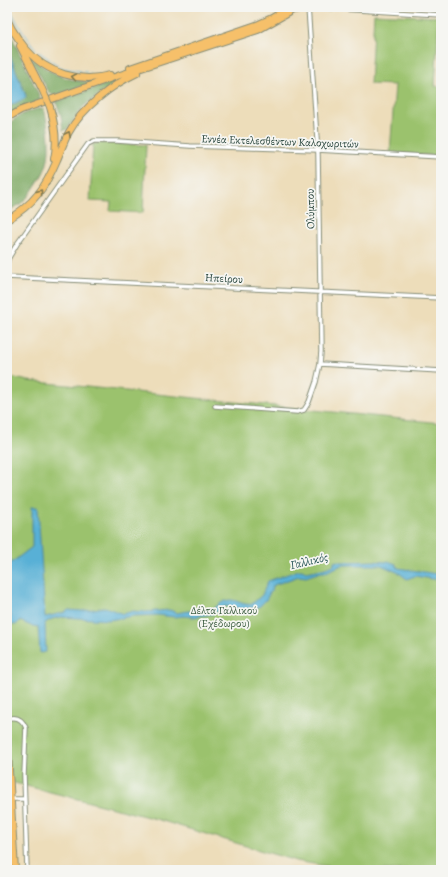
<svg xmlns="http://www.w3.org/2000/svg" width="448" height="877" font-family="Alegreya,serif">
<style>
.green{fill:#9bc26d;stroke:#5d8050}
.forest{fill:#7ca860;stroke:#4e724a}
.water{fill:#59b0d6;stroke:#3c7685}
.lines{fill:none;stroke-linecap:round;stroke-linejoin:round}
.stream{stroke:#59b0d6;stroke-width:1}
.street-casing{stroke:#868d77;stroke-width:5.5}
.highway-casing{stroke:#868d77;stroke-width:8}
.street{stroke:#fff;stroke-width:3.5}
.highway{stroke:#f6c06b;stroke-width:6}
.highway-bridge-casing{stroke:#868d77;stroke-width:8;stroke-linecap:butt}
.highway-bridge{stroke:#f6c06b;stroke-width:6}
.oneway{stroke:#80784d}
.labels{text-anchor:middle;stroke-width:3.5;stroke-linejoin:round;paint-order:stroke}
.street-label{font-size:11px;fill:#1f3d34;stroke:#f6f6f2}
.park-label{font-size:11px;fill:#3e5e42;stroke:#f6f6f2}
.water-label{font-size:12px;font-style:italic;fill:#2e5a5c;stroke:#f6f6f2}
</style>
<rect width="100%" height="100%" fill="#f6f6f2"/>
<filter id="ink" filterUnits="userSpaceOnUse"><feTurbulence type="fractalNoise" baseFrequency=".025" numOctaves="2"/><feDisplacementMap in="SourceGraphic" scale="8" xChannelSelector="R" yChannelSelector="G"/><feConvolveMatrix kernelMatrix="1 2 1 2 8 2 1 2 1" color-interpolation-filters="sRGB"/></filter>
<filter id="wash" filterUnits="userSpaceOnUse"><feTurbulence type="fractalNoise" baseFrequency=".012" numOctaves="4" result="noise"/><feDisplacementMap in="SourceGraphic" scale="16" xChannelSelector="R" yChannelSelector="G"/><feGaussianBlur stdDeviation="0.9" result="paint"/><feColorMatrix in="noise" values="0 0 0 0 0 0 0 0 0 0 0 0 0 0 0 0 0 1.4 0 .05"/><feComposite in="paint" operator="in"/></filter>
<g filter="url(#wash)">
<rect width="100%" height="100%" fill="#edddba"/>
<path class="green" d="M374,14L439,17L435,86L441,87V156L390,153L395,85L370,84Z
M100,143L146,145L143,213L110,211L111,202L90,201L93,144Z
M7,376L28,381L441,423V870H350L296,861L156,819L7,781Z"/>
<path class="forest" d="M7,26L40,97V100L7,115V107L25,98L26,96L7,48Z
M31,59H32C51,73 64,80 88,82L90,83L54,96L49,92Z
M115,81L116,82L84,106L67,129L63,131L61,116L56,102Z
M44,108C48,125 52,150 46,167C43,175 37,183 32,191C27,199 19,207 8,210L7,199V125C19,115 29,110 44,108Z"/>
<path class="water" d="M7,48L26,96V98L7,107Z
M32,507H38L45,617L66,612L68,610L82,611L105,607L123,614L133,611L145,612L170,610L177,613L188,611L211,612C217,605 226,597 236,601C242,603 245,605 252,604L262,595L268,581L299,570H302L306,572L322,569L334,565V562L337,561L341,562L373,561L385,562L388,561L396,564L398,568L437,574L441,573V579H432L415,576L407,579L399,573L381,565H342L326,572H321L306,577L299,576L274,585L266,600L259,607L242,609L225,606L213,614L193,617L184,616L174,617L158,615L133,616L109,620L61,617L52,619L45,623L46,652L40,653L38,627L29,625L20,621L16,625L10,624L7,621V619L11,617V615L7,610V566L32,547Z"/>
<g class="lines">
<path class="stream" d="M9,7L18,24L36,50L62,68L91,73"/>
</g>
</g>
<g filter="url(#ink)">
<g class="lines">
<defs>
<path id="street" d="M7,264L8,259L17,244L88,144L94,141H117L190,146L318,150L441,157
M7,277L441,298
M320,364L441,371
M215,406L297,412L304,410L309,402L316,382L320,364L321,352L318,154L308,7L441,15
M12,718C19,717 23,721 26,728L24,775L27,870
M14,799H24"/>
<path id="highway" d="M7,19L14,33
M12,29C16,36 21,43 26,49C47,74 80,83 110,75
M20,46L42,89
M130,68L259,24L272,18L290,7
M50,107C55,124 58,141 54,159
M7,118L21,110L123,74L258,30L293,10L308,7
M7,220C34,204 45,188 57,160C61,151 64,141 69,132C82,108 113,84 137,73
M7,682L8,688
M7,737L15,870"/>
</defs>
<use href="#street" class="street-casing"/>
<use href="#highway" class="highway-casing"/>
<use href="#street" class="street"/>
<use href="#highway" class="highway"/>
<defs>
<path id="highway-bridge" d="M42,89L50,107"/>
</defs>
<use href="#highway-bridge" class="highway-bridge-casing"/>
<use href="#highway-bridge" class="highway-bridge"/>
</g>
<defs><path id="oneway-chevron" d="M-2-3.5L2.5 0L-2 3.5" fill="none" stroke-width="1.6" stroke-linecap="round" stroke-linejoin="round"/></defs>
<g class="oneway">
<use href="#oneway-chevron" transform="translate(74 77) rotate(-170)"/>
<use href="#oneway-chevron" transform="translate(68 134) rotate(-63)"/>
<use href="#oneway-chevron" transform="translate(40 192) rotate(-54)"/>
</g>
</g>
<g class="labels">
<g class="street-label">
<text transform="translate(280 141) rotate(2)" y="4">Εννέα Εκτελεσθέντων Καλοχωριτών</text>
<text transform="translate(310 209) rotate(-91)" y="4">Ολύμπου</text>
<text transform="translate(224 278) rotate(3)" y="4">Ηπείρου</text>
</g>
<g class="park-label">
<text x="224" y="614">Δέλτα Γαλλικού<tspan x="224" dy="13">(Εχέδωρου)</tspan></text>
</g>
<g class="water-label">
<text transform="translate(309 561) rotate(-13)" y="4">Γαλλικός</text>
</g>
</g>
<rect width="448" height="877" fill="none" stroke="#f6f6f2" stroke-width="24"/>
</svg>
